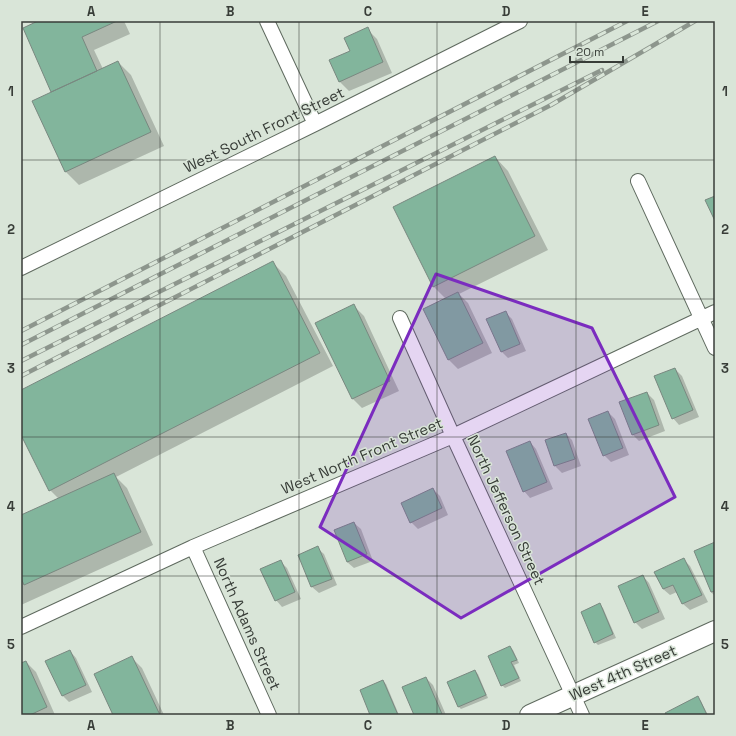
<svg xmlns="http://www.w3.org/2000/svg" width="736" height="736" font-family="'Space Grotesk',sans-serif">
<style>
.shadow{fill:#0003}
.building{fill:#82b59c;stroke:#798880}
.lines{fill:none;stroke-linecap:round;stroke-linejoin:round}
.street-casing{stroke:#5f6a5f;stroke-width:16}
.secondary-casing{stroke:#5f6a5f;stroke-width:22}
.street{stroke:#fff;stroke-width:14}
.secondary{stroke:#fff;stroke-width:20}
.rail-casing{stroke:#8d968d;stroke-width:4.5}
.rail{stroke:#d9e5d8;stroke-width:3;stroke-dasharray:9;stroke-linecap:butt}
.marked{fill:#7b2cbf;fill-opacity:0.2;stroke:#7b2cbf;stroke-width:3;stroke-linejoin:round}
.grid{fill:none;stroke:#383d38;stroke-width:1;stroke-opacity:0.55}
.labels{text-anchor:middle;stroke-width:3;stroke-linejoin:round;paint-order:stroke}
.street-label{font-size:15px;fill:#383d38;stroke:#d9e5d8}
.neatline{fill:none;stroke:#383d38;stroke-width:1.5}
.grid-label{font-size:13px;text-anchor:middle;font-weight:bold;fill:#383d38}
</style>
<rect width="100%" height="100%" fill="#d9e5d8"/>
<path class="shadow" d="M40,21H124L130,34L94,50L103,69L118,62L131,75L164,146L79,185L66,172L53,92L24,28Z
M367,29L377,39L392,73L349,91L339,81L351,52Z
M495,157L508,171L548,250L459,294L468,303L492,353L458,369L448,359L446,299L434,287L394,208Z
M273,263L286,276L333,366L116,477L127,488L153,545L21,605V516L59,499L50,490L21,433V391Z
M354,306L364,316L399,391L362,408L352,398Z
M505,312L512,319L526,351L508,358L502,352Z
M675,369L682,376L699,417L679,425L673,418Z
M647,393L654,400L665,431L639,441L632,434Z
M608,412L615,419L629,455L611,462L604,455Z
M566,434L572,440L581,466L562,473L555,466L546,440Z
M530,442L536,449L553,489L530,498L524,491Z
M433,489L440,496L448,515L418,529L411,522Z
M354,523L361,529L373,561L354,568L347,562Z
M715,544V595H714L711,592L695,551Z
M317,548L324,554L337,585L319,593L312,587L299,556Z
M683,559L690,566L708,602L690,610L683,604L677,592L670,595L663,589L656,572Z
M280,561L287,568L301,599L282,607L276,600Z
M643,576L649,583L665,619L642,629L635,622Z
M599,604L603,608L616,638L598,645L595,642Z
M510,647L513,650L519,663L514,665L521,681L505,688L502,685Z
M70,651L76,658L92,692L69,702L63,696Z
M132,658L142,668L164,715H114Z
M26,662L36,672L55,715H22L21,664Z
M475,671L478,674L488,698L461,709L458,706Z
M426,678L433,685L446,715H415Z
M383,681L386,684L399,715H371Z
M698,698L701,701L708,715H667Z"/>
<path class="building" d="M38,21H117L82,37L97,71L51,92L23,28Z
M368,27L383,62L339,82L329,60L350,51L344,38Z
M118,61L151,132L65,172L32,101Z
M495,156L535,236L433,287L393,207Z
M715,196V221L705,200Z
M273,261L320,353L49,491L21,435V390Z
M458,292L483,343L448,360L423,309Z
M354,304L390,381L352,399L315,323Z
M506,311L520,344L501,352L486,319Z
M675,368L693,410L672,419L654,376Z
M647,392L659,425L632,435L619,402Z
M608,411L623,448L603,456L588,419Z
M566,433L575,459L554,466L545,440Z
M530,441L547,482L523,492L506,451Z
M114,473L141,532L24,585L21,578V515Z
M433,488L442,508L410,523L401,503Z
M354,522L367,554L347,562L334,530Z
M715,542V591L711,592L694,551Z
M318,546L332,579L311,587L298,555Z
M684,558L702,595L682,604L673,585L663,589L654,572Z
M281,560L295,592L275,601L260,569Z
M643,575L659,612L634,623L618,586Z
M600,603L613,634L594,643L581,612Z
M510,646L517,660L511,662L519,678L501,686L488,656Z
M70,650L86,685L62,696L45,661Z
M132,656L160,715H113L94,674Z
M26,661L47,707L30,715H21V663Z
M475,670L486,695L458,707L447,682Z
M426,677L442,714L440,715H414L402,687Z
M383,680L398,715H370L360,690Z
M698,696L707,715H666L665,713Z"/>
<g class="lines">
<defs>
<path id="street" d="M267,21L315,124
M638,181L715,348
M21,268L315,124L520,21
M400,318L453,436L582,715
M193,547L269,715
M21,627L193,547L453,436L715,312"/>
<path id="secondary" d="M530,715L715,631"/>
</defs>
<use href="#street" class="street-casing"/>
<use href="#secondary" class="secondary-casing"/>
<use href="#street" class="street"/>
<use href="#secondary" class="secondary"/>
<defs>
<path id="rail" d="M21,331L627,21
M21,345L658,21
M21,361L602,70
M21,376L551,105L695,21"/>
</defs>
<use href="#rail" class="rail-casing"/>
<use href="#rail" class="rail"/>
</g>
<path class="marked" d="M436,274L592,328L675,497L461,618L320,527Z"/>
<path class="grid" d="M160,21V715M299,21V715M437,21V715M576,21V715M21,160H715M21,299H715M21,437H715M21,576H715"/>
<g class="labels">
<g class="street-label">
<text transform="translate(264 130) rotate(-26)" y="5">West South Front Street</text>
<text transform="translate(362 456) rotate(-23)" y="5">West North Front Street</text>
<text transform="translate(506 510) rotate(65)" y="5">North Jefferson Street</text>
<text transform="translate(247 624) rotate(66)" y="5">North Adams Street</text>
<text transform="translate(623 673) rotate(-24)" y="5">West 4th Street</text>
</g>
</g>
<rect width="736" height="736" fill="none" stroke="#d9e5d8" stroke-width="44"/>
<path d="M570 56v6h53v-6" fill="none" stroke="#383d38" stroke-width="2"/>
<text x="576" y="56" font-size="12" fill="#383d38" stroke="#d9e5d8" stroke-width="3" paint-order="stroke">20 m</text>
<rect x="22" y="22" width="692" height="692" class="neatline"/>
<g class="grid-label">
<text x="91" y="16">A</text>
<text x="230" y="16">B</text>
<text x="368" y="16">C</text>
<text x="506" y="16">D</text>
<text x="645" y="16">E</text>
<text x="11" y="96">1</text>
<text x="725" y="96">1</text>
<text x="11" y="234">2</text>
<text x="725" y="234">2</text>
<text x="11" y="373">3</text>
<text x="725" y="373">3</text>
<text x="11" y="511">4</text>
<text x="725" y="511">4</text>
<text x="11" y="649">5</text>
<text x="725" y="649">5</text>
<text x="91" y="730">A</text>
<text x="230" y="730">B</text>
<text x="368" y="730">C</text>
<text x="506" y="730">D</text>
<text x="645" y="730">E</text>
</g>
</svg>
